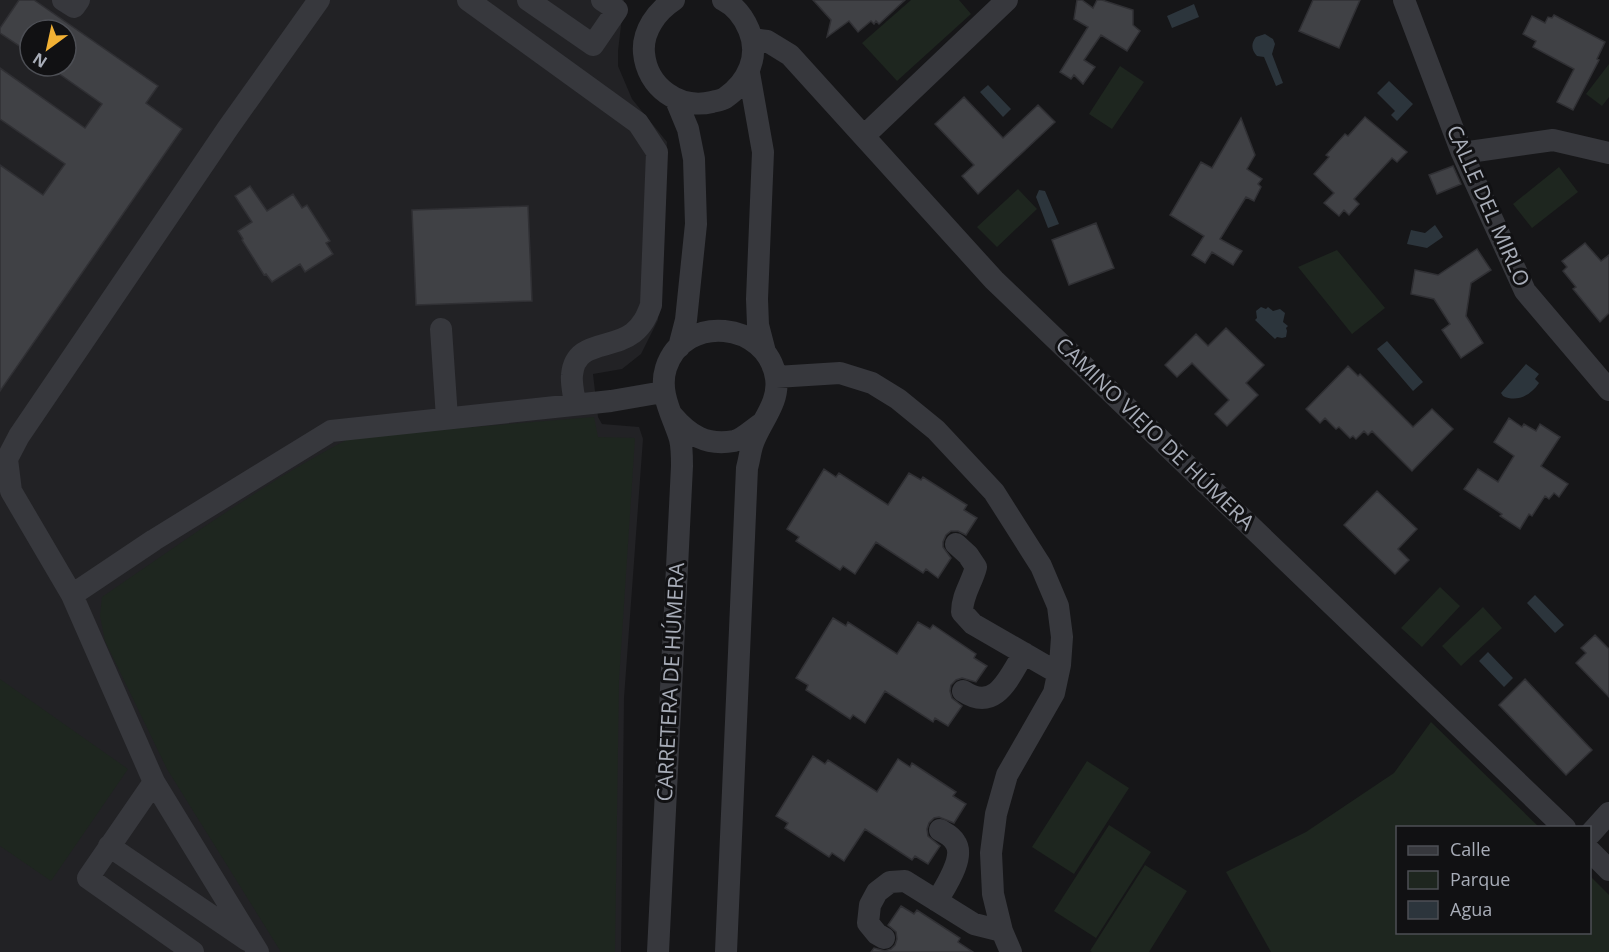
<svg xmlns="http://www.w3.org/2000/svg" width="1609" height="952" font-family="'Open Sans',sans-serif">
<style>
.built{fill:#222225;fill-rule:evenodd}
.green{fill:#1e261f}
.water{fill:#2c353c}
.building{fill:#404145;stroke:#303034;stroke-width:1.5}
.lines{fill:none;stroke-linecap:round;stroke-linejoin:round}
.minor{stroke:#37383d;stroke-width:22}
.labels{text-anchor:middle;stroke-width:6;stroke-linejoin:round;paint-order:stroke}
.street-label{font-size:21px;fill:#a8adb8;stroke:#111113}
</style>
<rect width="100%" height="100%" fill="#161618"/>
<path class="built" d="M0,0H624L618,51V66L632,99L667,142L658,320L641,354L622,369L593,374L598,417L602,424L639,427L643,439L624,698L621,952H0ZM30,30H66V66H30Z"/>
<path class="green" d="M911,0H959L971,14L897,81L862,43Z
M1609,64V97L1602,106L1586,94Z
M1120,66L1144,82L1112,129L1089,114Z
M1559,167L1578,192L1532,228L1513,204Z
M1018,189L1037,209L997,247L977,227Z
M1337,250L1385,308L1352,334L1298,267Z
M594,417L598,437L635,438L619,680L615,952H281L167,769L105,641L100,616L102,597C183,542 264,482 352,437Z
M1440,587L1460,606L1422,647L1401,628Z
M1483,607L1502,628L1461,666L1442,646Z
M0,679L128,769L51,881L0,846Z
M1431,722L1539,827L1398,828V932H1590V876L1609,895V952H1271L1226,872L1306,832L1394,773Z
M1087,761L1129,788L1074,874L1032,847Z
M1109,825L1151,852L1096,938L1054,911Z
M1145,865L1187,891L1149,952H1092L1090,951Z"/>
<path class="water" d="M1194,4L1199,17L1172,28L1167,16Z
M1265,34L1273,39L1275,44L1272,54L1283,83L1276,86L1264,57L1257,56C1251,50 1251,43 1256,37Z
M1389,81L1413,104L1397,121L1391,115L1395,111L1377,93Z
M988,85L1011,109L1003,117L980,92Z
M1039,190L1045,191L1059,224L1048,228L1036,197Z
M1435,225L1443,237L1427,248L1407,244L1411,230L1425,233Z
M1261,307L1266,309L1268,307L1273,311L1280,309L1285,313L1283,322L1288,326L1286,328L1287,331L1286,337L1282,338L1277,337L1275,339L1255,320L1257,318L1256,311Z
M1387,341L1423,382L1413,391L1377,349Z
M1526,364L1539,374L1535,379L1539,383C1531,395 1517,403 1503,396L1501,393Z
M1535,595L1564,625L1555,633L1527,603Z
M1488,652L1513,678L1504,687L1479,661Z"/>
<path class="building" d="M19,0H34L158,86L146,103L182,129L0,391V165L43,195L65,164L0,119V68L85,128L102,104L48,66H66V30H30V53L0,33V28Z
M813,0H905L879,24L876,21L874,24L871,21L858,32L849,21L827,37L831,20Z
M1077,0H1082L1093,8L1097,0H1102L1133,10V25L1140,31L1127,51L1101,35L1084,60L1095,67L1083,84L1074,75L1071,79L1060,72L1088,27L1074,19Z
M1313,0H1360L1339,48L1299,31Z
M1554,15L1605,42L1597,59L1599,60L1573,110L1557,102L1574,69L1533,47L1536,41L1523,34L1532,16L1545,23L1548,17L1552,18Z
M964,97L1003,138L1038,105L1055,122L978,194L962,176L974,165L935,124Z
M1365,117L1407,152L1397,162L1392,158L1354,199L1359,204L1349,215L1344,210L1339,216L1324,203L1334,193L1314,174L1329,157L1326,155L1345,134L1348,136Z
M1241,118L1255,155L1247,169L1262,179L1258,184L1261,187L1254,201L1246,197L1220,239L1242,251L1233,265L1212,252L1205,263L1192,255L1204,236L1170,215L1201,162L1212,168Z
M1453,166L1461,184L1437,194L1429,175Z
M250,186L267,211L293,194L302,208L307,205L330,241L326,243L333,254L305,272L300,264L272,282L266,274L264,275L242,240L243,239L238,231L252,222L235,196Z
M528,206L532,301L416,305L412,210Z
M1096,223L1114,268L1069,285L1052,240Z
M1585,243L1601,261L1609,255V313L1600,322L1573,289L1576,287L1563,271L1567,267L1562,261Z
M1477,249L1491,270L1471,283L1466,316L1483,343L1461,358L1442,330L1450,324L1434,299L1411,294L1415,270L1438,275Z
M1226,328L1264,365L1246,383L1258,395L1227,426L1215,414L1229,400L1192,363L1177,377L1165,365L1196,334L1208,346Z
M1348,366L1358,376L1360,374L1413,427L1432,409L1453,429L1412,471L1372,431L1368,435L1364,431L1356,439L1353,436L1350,438L1339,427L1336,429L1325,418L1320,423L1306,409Z
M1509,418L1522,427L1524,424L1536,431L1540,424L1560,437L1541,466L1568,484L1559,497L1554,493L1549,499L1545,496L1532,516L1529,514L1520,529L1500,516L1502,514L1464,489L1478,469L1498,482L1514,456L1494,442Z
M824,469L836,477L839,473L888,505L909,473L921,480L923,477L967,505L964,510L977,518L966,535L958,531H951L946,535L943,542V547L951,558L938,578L926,569L923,573L876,542L855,574L843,566L840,570L796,541L799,537L787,529Z
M1377,491L1417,529L1398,549L1409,560L1395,574L1344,525Z
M833,618L846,626L848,622L897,654L918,622L930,629L933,625L976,654L974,658L987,666L976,682L962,678L956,680L951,685L950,691L952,698L962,706L948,726L935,718L933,722L885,691L865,723L853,715L850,719L806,690L808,685L796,678Z
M1595,635L1609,649V697L1576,663L1586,653L1581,648Z
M1525,679L1592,750L1566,775L1499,705Z
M813,756L825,764L828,760L877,792L898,759L910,767L912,763L956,792L953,796L966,804L954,823L939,817L934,818L929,823L927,829L928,836L940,846L928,864L915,856L912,860L865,829L844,861L832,853L829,857L785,828L788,823L776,816Z
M901,906L914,914L917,910L960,938L958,942L973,952H871L874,948L885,951L891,949L895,945L897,939L896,932L888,925Z"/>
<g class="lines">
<path class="minor" d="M63,0L74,7L79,0
M468,0L638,123L657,152L651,305C647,316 643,325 633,333C611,350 575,340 572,375C571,384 574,395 575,404
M528,0L593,45L617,10L602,0
M674,0C657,11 642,31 644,53C647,87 679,110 712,102C716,101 722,100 725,98C748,82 760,56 749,30C744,18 735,6 723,0
M1404,0L1462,153L1525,291L1609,390
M753,39L767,41L790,55L994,280L1565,828
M749,73L763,152L757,299L758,325L765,352
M676,100L688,129L694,159L696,224L686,320L679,347
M864,136L1007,0
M1462,153L1553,140L1609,153
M441,329L447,418
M776,377L840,373L872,383L898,399L936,430L994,492L1041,566L1058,606L1062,637L1060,665L1054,693L1007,775L996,814L991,853L993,894L1002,931L1011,952
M672,415C689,435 706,446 734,441C743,439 754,428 762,423
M956,544L968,555L976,567C972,583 962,595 962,612L973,624L1058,673
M72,595L154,540L331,431L611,401L663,392
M963,691C996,713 1009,677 1024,653
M154,782L88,878L193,952
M1590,834L1609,813
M109,846L247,940
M1590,851L1609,870
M937,901C945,887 966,857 955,842C952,836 945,833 940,830
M884,938L877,934L868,923L870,905L877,892L890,882L905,881L974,924L1002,931
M258,952L154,782L72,595L11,491L7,459L19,436L228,128L319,0
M658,952L682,466C682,457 682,447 680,439C673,416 658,393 666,368C684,313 767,321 776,378C780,404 759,423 752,446C750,453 749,461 747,468L726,952"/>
</g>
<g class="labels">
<g class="street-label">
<text transform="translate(1488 206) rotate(66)" y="7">CALLE DEL MIRLO</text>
<text transform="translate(1155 434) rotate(44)" y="7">CAMINO VIEJO DE HÚMERA</text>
<text transform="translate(671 682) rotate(-87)" y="7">CARRETERA DE HÚMERA</text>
</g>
</g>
<rect x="1396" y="826" width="195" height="108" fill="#111113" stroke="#4d4f55" stroke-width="1.5"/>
<rect x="1408" y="846" width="30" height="9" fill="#37383d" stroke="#4d4f55" stroke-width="1.5"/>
<text x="1450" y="856" font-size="18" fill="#a8adb8">Calle</text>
<rect x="1408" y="871" width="30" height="18" fill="#1e261f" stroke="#4d4f55" stroke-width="1.5"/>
<text x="1450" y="886" font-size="18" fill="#a8adb8">Parque</text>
<rect x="1408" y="901" width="30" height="18" fill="#2c353c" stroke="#4d4f55" stroke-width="1.5"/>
<text x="1450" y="916" font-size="18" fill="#a8adb8">Agua</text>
<g transform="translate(48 48) rotate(213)"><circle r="28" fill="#111113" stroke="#4d4f55" stroke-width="1.5"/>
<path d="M0-4.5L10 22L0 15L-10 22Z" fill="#f2b134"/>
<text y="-9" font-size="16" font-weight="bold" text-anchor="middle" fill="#a8adb8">N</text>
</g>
</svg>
